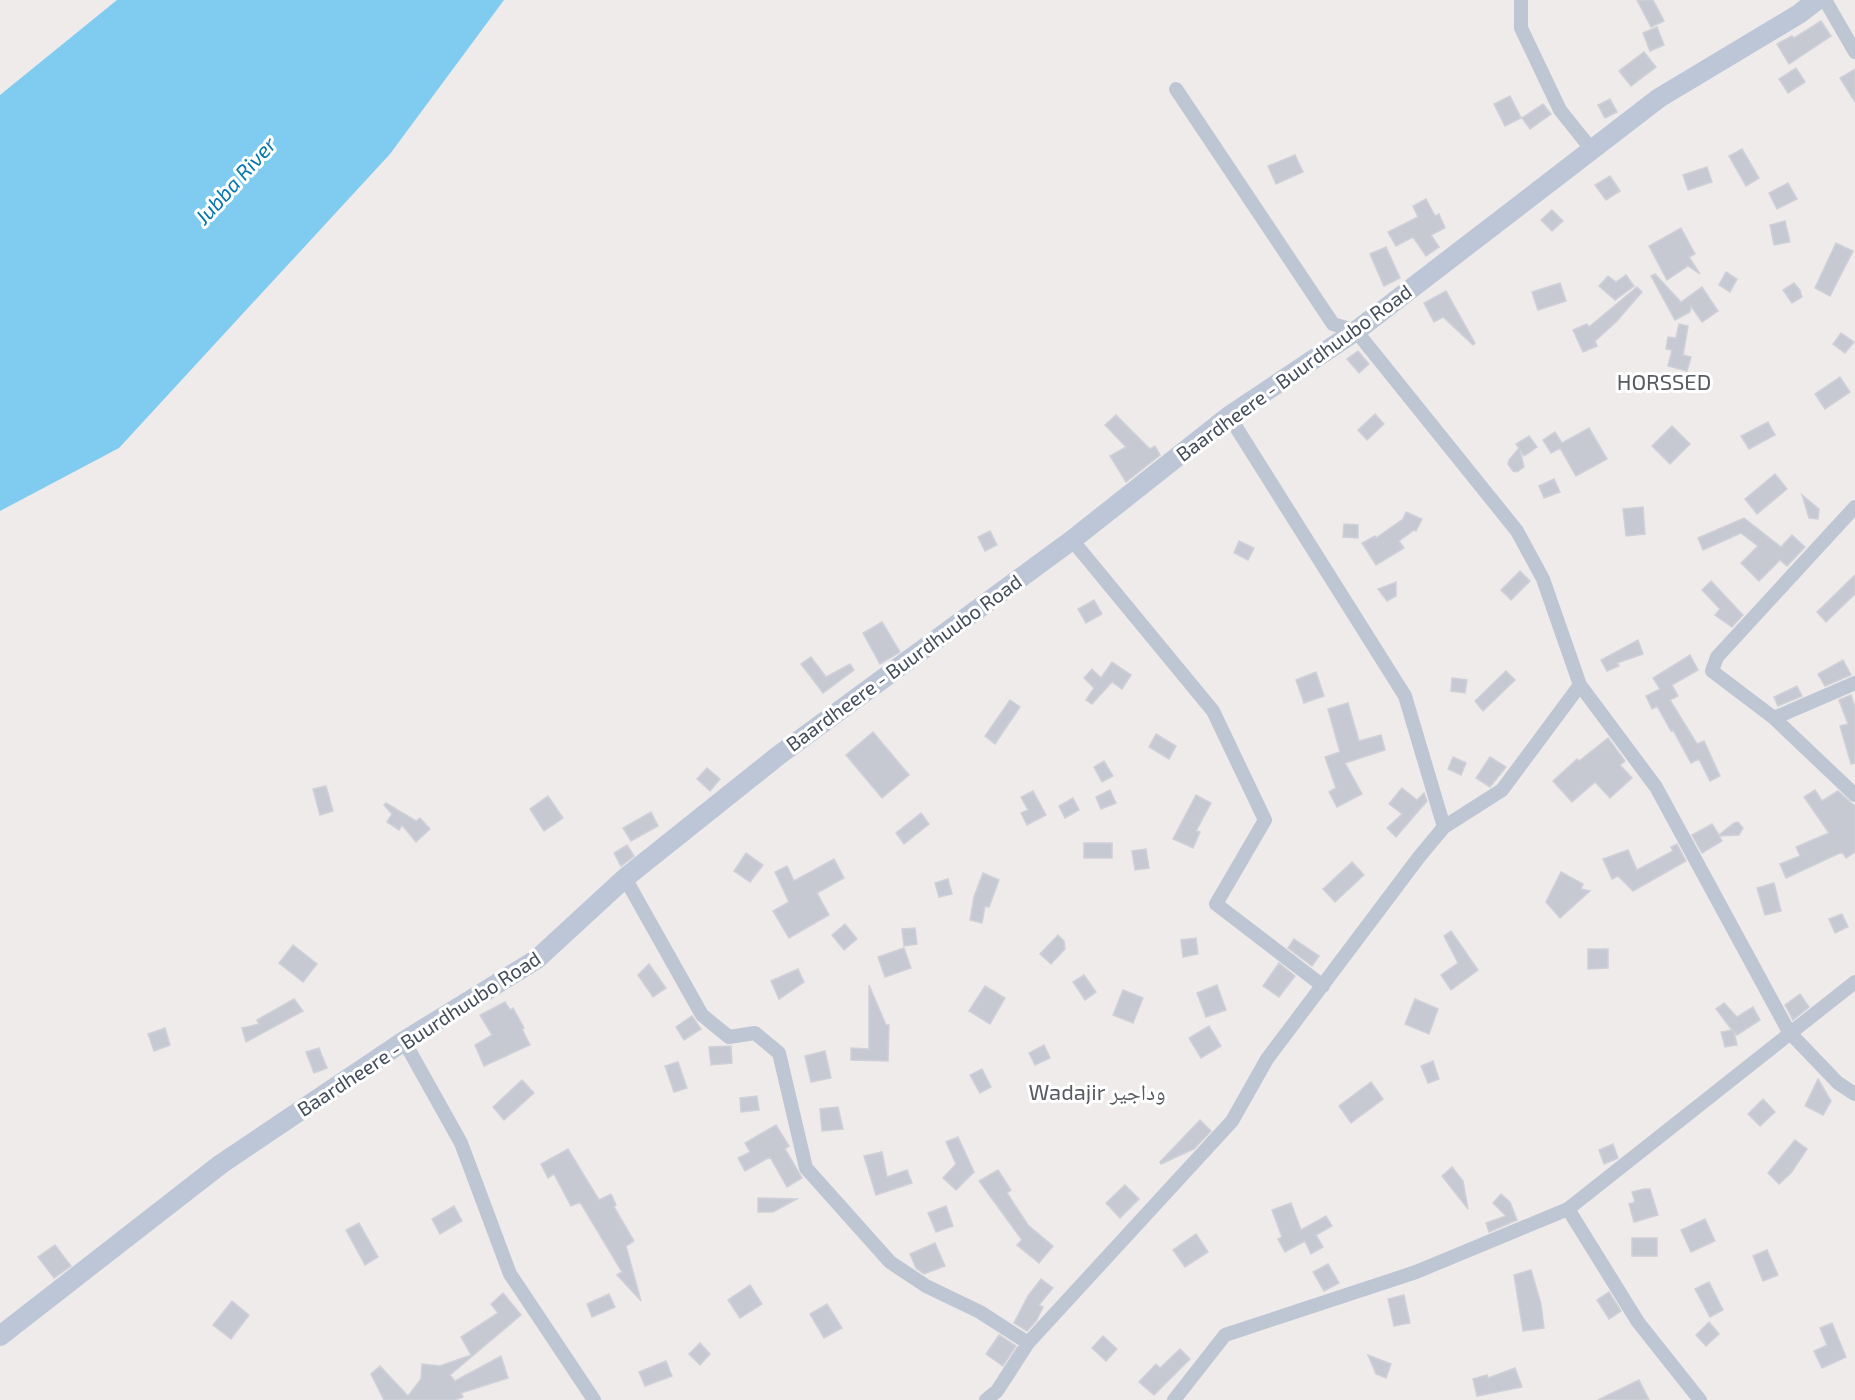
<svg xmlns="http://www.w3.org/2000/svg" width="1855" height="1400" font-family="'Exo 2','Noto Naskh Arabic',sans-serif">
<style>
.water{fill:#7fccf0}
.building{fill:#c7c9d2;stroke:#cfd0d8;stroke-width:1.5}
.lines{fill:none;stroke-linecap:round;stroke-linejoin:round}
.street{stroke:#bdc6d2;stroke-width:14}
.secondary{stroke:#bcc6d6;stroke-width:20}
.labels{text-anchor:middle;stroke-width:6;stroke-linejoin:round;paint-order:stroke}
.street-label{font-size:20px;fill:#434c5a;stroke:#fff}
.water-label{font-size:21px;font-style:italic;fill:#0476ac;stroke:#fff}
.quarter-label{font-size:22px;fill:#585b61;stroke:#fff}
</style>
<rect width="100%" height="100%" fill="#efebeb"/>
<path class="water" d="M117,0H504L390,154L119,448L0,511V95Z"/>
<path class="building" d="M1637,0H1653L1664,21L1651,27Z
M1821,21L1831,36L1789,64L1777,44L1792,36L1794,38Z
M1657,27L1664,45L1650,51L1643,33Z
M1644,52L1656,67L1631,86L1619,71Z
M1796,68L1805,82L1788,93L1779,79Z
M1855,69V102L1840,78Z
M1510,96L1521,118L1505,126L1494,104Z
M1610,99L1617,112L1605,118L1598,105Z
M1543,104L1551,114L1530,129L1522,118Z
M1742,149L1759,178L1746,186L1729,156Z
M1295,155L1303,172L1276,184L1268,166Z
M1707,167L1712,182L1688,190L1683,175Z
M1610,176L1620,191L1606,200L1595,185Z
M1788,183L1797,199L1777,209L1769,193Z
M1426,199L1435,216L1439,214L1445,228L1431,235L1439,247L1426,256L1413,237L1396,246L1388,232L1418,217L1413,206Z
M1552,210L1563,221L1552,231L1541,220Z
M1785,221L1790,242L1774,245L1770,225Z
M1681,228L1695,254L1689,257L1700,274L1688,266L1667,280L1649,246Z
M1836,243L1853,251L1830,296L1815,288Z
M1386,247L1400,278L1384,286L1370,254Z
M1726,272L1737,279L1730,292L1719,285Z
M1655,274L1681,302L1702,287L1718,311L1702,322L1691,306L1690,312L1675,320L1651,276Z
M1626,275L1634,286L1615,300L1599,286L1608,276L1616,282Z
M1560,283L1566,301L1538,310L1532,292Z
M1794,283L1800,290L1802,297L1792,303L1783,290Z
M1637,287L1642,292L1616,322L1595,341L1597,346L1583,352L1573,330L1587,324L1589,327Z
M1446,291L1475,343L1473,345L1443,317L1434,322L1424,303Z
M1679,324L1688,326L1683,355L1691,357L1687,371L1668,366L1672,350L1666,349L1668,337L1676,338Z
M1841,333L1854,342L1845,353L1833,344Z
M1358,351L1369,364L1359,373L1347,359Z
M1840,377L1850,392L1825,409L1815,394Z
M1375,414L1384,424L1367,440L1358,430Z
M1116,415L1150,449L1155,446L1160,455L1126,482L1110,456L1126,447L1105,425Z
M1768,422L1775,435L1749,449L1741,436Z
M1672,426L1690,444L1670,464L1652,446Z
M1589,428L1607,459L1576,476L1560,448L1551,453L1543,440L1555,432L1562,443Z
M1529,436L1537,447L1524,456L1520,450L1524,467L1517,472L1513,471L1508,464L1509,460L1519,448L1516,444Z
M1775,474L1787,489L1757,514L1745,499Z
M1554,479L1560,492L1544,498L1539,486Z
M1802,495L1819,509L1818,519L1809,518Z
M1643,507L1645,534L1626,536L1623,509Z
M1406,512L1422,519L1416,531L1414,530L1399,541L1404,548L1376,565L1362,543L1375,536L1376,538L1403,519Z
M1744,518L1781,547L1792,535L1805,547L1787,566L1780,560L1759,581L1741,563L1758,546L1741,533L1703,550L1698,538Z
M1344,524L1358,525V538L1343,537Z
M990,531L997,545L985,551L978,537Z
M1239,541L1254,548L1248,560L1234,553Z
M1520,571L1530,581L1511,600L1501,590Z
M1855,575V594L1826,622L1817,612Z
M1711,581L1743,615L1732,627L1715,615L1720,609L1702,590Z
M1396,582V596L1387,601L1378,589Z
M1094,600L1102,614L1086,623L1078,609Z
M882,622L900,652L880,664L863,633Z
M1638,640L1643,654L1617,663L1619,666L1607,671L1601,660Z
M1690,655L1698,670L1672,685L1678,696L1670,700L1697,744L1704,741L1720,776L1710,781L1699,759L1691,763L1673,730L1671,731L1657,706L1652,709L1646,696L1660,689L1653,678Z
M811,657L826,677L850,664L854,670L823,693L801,664Z
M1843,660L1851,675L1825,686L1818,674Z
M1112,662L1131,675L1122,689L1112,682L1092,704L1086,700L1094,688L1084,678L1092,669L1101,678Z
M1506,671L1515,680L1483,711L1475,701Z
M1316,672L1324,696L1304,703L1296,680Z
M1452,678L1467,680L1465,693L1451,691Z
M1797,686L1802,696L1778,706L1774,697Z
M1851,695L1855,707V763L1851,764L1840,726L1848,724L1839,700Z
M1010,700L1020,707L995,744L985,736Z
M1348,703L1359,741L1381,735L1385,750L1345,763L1362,794L1337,807L1329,792L1336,788L1325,757L1340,752L1328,709Z
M873,732L909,775L882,798L846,755Z
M1156,734L1176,746L1169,759L1149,747Z
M1608,738L1625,761L1620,765L1632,778L1610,798L1595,782L1572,802L1553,781L1577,759L1579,761Z
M1453,757L1466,763L1461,775L1448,769Z
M1490,757L1506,767L1490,787L1476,778Z
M1104,761L1113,776L1102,782L1094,767Z
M707,768L720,779L710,791L697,779Z
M326,786L333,811L320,815L313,789Z
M1402,788L1417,800L1424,793L1427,801L1396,837L1387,828L1402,814L1389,804Z
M1110,790L1116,803L1101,809L1096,797Z
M1815,790L1822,801L1838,791L1855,806V852L1846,858L1842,852L1786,878L1780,864L1800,856L1796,847L1829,833L1804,797Z
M1033,791L1046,815L1027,825L1021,813L1028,810L1021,797Z
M1196,795L1211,803L1196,831L1200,832L1193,848L1173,839Z
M548,796L563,818L544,831L530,809Z
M1073,798L1079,810L1065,818L1059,806Z
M386,803L416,821L420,818L430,829L416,842L402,825L399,830L387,822L392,814L384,805Z
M651,812L658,826L631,841L623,828Z
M921,813L929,824L904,844L896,833Z
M1738,822L1743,828L1739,835L1719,836L1722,841L1702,853L1692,835L1712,824L1719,835L1734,823Z
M1084,843H1112V858H1084Z
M1677,844L1686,861L1633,891L1618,876L1612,879L1603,859L1628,850L1637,870L1673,851L1671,847Z
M627,845L634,856L621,866L614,853Z
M1146,849L1149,868L1135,870L1132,851Z
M746,853L763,865L750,882L734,871Z
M834,859L844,878L817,893L829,915L789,938L773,911L789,902L775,872L787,866L794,881Z
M1352,862L1364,875L1335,902L1323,889Z
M1561,872L1583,884L1581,889L1590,891L1560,918L1546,902Z
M983,873L999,880L989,907L985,906L982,923L970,920L974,897Z
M948,879L952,894L939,897L935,883Z
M1774,883L1781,911L1765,915L1757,888Z
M1842,914L1848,927L1835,933L1829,919Z
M845,924L857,939L844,950L832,935Z
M915,928L917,944L904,946L902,929Z
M1451,931L1478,970L1451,990L1441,975L1458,963L1444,936Z
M1058,935L1064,941L1065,949L1051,964L1040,954Z
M1196,938L1198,954L1183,957L1181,940Z
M1294,939L1319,956L1312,966L1288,948Z
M293,945L317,964L303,982L279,963Z
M904,948L911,968L885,977L878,957Z
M1588,949H1608V968L1588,969Z
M1279,963L1295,976L1279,997L1263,986Z
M649,964L666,988L653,997L638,975Z
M798,969L804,982L779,999L771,981Z
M1084,975L1096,992L1085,1000L1073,982Z
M869,985L886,1025H889L888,1061L851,1060V1048L869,1049Z
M1217,985L1226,1010L1206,1017L1197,993Z
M985,986L1005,998L990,1024L969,1011Z
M1123,990L1143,998L1133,1023L1113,1015Z
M1800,994L1809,1007L1793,1020L1785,1005Z
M294,999L303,1011L246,1042L242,1028L259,1024L257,1020Z
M1415,999L1438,1009L1429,1034L1405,1024Z
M505,1002L510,1010L513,1008L524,1028L522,1029L530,1045L484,1066L475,1045L492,1035L480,1015Z
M1724,1003L1737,1017L1753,1007L1760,1020L1737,1035L1734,1032L1737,1045L1725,1047L1721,1032L1732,1030L1716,1009Z
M692,1016L701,1029L684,1040L676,1027Z
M1209,1026L1221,1046L1201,1058L1189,1038Z
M165,1028L170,1045L154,1051L148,1034Z
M1044,1045L1050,1058L1035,1065L1029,1053Z
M731,1046L732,1063L711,1065L709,1047Z
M319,1048L327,1068L314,1073L306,1052Z
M825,1051L831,1078L811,1082L805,1056Z
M1433,1061L1439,1079L1428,1083L1421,1066Z
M678,1062L687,1088L674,1092L665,1066Z
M982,1069L991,1087L980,1093L970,1075Z
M1818,1079L1831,1101L1823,1115L1805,1106Z
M522,1080L534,1093L504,1120L493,1107Z
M1371,1082L1383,1099L1351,1123L1339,1106Z
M757,1096L759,1110L741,1112L740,1098Z
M1763,1099L1775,1112L1760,1126L1748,1114Z
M838,1107L843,1129L822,1131L820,1109Z
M1200,1120L1211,1131L1194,1149L1161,1164L1160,1162Z
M776,1125L789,1146L785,1149L802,1178L787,1187L770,1157L745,1171L738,1158L750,1152L745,1143Z
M958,1137L974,1172L956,1190L943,1178L956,1164L946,1142Z
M1795,1140L1807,1149L1791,1173L1779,1184L1768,1173Z
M1613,1144L1618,1158L1604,1164L1599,1150Z
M568,1149L599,1200L611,1194L616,1205L614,1207L634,1241L626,1246L641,1301L617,1275L622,1272L580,1202L571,1206L554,1174L548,1178L541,1164Z
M882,1152L887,1177L907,1170L912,1183L876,1195L864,1156Z
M1452,1167L1463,1181L1468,1209L1442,1176Z
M998,1170L1011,1190L1007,1193L1028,1225L1053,1246L1039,1263L1017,1245L1022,1240L979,1181Z
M1125,1185L1139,1199L1120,1218L1106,1203Z
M1644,1189H1650L1658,1215L1634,1222L1629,1204L1635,1202L1632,1192Z
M1501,1194L1510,1202L1517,1220L1489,1232L1486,1223L1506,1216L1493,1203Z
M758,1198L797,1199L773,1212H758Z
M1291,1203L1301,1230L1326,1216L1332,1226L1316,1235L1323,1247L1311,1254L1305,1241L1285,1252L1278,1239L1282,1237L1272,1210Z
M454,1206L462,1221L440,1234L432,1219Z
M946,1206L953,1226L936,1232L928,1213Z
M1705,1219L1715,1241L1691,1252L1681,1230Z
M359,1223L378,1257L365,1265L346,1230Z
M1196,1234L1208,1252L1185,1267L1173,1250Z
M1632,1238H1657V1256H1632Z
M935,1243L945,1266L924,1274L916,1268L910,1254Z
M55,1245L71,1266L54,1278L38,1257Z
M1767,1250L1778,1275L1763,1281L1753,1256Z
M1328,1264L1339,1283L1324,1291L1313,1272Z
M1531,1270L1541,1304L1544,1328L1523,1331L1514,1275Z
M1041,1279L1053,1288L1039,1305L1043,1307L1036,1321L1027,1331L1014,1323L1028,1296Z
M1709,1282L1723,1310L1710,1317L1695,1289Z
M750,1285L762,1304L740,1318L728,1300Z
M1609,1292L1621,1311L1609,1319L1597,1300Z
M503,1293L521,1315L450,1375L455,1381L501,1356L508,1378L461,1393L463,1397L455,1400H384L371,1374L380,1366L408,1396L421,1379L422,1364L440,1366L471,1355L461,1337L498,1313L491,1304Z
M609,1294L615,1307L592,1317L587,1304Z
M1404,1295L1410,1323L1394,1326L1388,1299Z
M232,1301L249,1315L231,1339L213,1325Z
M827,1304L842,1328L824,1338L810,1314Z
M1709,1322L1719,1334L1706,1346L1696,1335Z
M1832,1323L1846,1357L1822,1368L1814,1351L1827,1345L1820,1328Z
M999,1335L1016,1346L1003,1366L986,1354Z
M1103,1336L1117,1349L1106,1361L1092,1348Z
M700,1343L710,1354L700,1365L689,1354Z
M1180,1349L1190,1359L1154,1395L1139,1382L1156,1364L1160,1368Z
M1368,1355L1391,1364L1386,1378L1376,1374Z
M666,1361L672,1376L645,1386L639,1372Z
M1515,1368L1522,1387L1477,1396L1473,1379L1487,1375L1488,1378Z
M1639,1380L1649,1400H1598Z"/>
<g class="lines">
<path class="street" d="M1521,0V28L1560,110L1592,150
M1825,0L1855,52
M1176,89L1333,324L1356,331L1517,531L1543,579L1580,685L1656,787L1789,1032L1838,1083L1855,1094
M1229,416L1405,696L1444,827
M1855,507L1717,657L1712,671L1774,718L1855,683
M1072,540L1213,711L1265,820L1216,904L1323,986
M1774,718L1855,795
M625,878L702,1015L729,1037L755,1033L779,1053L806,1168L890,1262L926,1286L980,1312L1028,1343
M404,1041L461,1143L510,1274L594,1400
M1568,1209L1638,1322L1700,1400
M986,1400L997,1391L1028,1343L1232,1121L1267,1059L1419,857L1444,827L1502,790L1580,685
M1174,1400L1225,1335L1416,1272L1568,1209L1855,982"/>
<path class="secondary" d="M0,1336L221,1164L404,1041L537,959L625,878L779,755L1072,540L1229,416L1356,331L1659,98L1799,14L1817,0"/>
</g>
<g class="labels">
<g class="street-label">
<text transform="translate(1294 373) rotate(-36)" y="7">Baardheere - Buurdhuubo Road</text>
<text transform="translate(904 663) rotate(-36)" y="7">Baardheere - Buurdhuubo Road</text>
<text transform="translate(419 1034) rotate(-33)" y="7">Baardheere - Buurdhuubo Road</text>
</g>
<g class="water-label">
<text transform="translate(236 181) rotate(-48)" y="7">Jubba River</text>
</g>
<g class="quarter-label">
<text x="1664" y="390">HORSSED</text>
<text x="1097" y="1100">Wadajir وداجير</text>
</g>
</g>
</svg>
